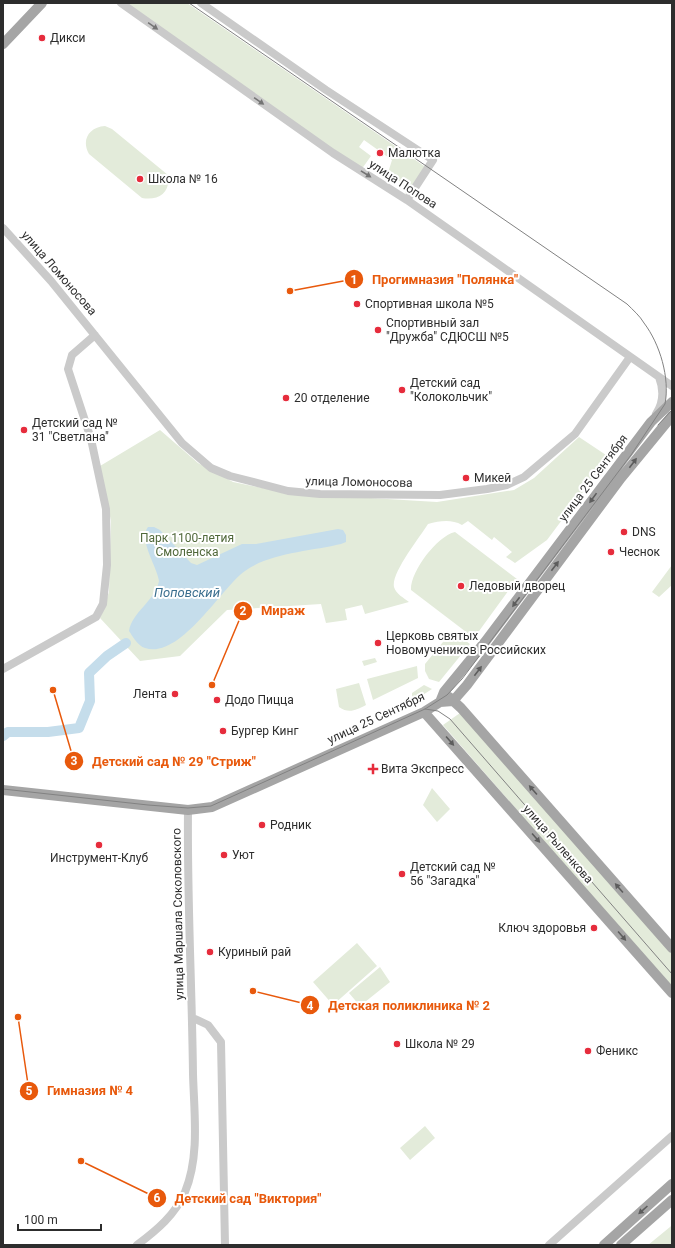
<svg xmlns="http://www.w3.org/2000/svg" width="675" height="1248" font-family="Roboto,sans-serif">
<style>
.green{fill:#e3ebda}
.water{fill:#c5ddeb}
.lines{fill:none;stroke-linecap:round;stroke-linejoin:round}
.river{stroke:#c5ddeb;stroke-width:10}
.minor{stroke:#cacaca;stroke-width:8}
.major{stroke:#a5a5a5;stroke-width:10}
.tram{stroke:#828282;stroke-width:1}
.oneway{fill:#747474}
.oneway2{fill:#5d5d5d}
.poi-dot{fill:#e62c3c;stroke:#fff;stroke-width:1.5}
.labels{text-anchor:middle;stroke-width:4;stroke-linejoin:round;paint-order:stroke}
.poi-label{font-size:12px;fill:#2d2d2d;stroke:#fff;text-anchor:start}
.street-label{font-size:12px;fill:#2d2d2d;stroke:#fff}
.park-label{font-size:12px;fill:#50683a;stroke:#fff}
.water-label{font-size:13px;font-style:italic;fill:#3b6f8f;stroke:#fff}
.leader{fill:none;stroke:#e8590c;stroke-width:1.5}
.callout-dot{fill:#e8590c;stroke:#fff;stroke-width:1.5}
.mark-label{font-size:12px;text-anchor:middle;font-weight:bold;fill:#fff}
.callout-label{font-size:13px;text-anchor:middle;font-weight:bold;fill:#e8590c;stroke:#fff;stroke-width:4;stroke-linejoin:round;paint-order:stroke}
</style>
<rect width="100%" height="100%" fill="#fff"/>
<path class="green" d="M122,3H187L427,168L407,199L403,183L387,176L392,160L364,140L359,147L371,156L361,170Z
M105,126L112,129L168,175C171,193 158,201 142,198L89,154C81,140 89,127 105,126Z
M160,430L198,463L233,482L287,493L437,502L514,490L534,478L579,437L609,457L547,540L515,563L506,557L512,552L494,537L492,540L468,521L462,525C451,519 440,521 428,524C420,537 391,573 394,587C396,594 404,598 409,602L365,614L362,605L345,609L347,620L326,623L321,604L227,610L180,656L140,661L100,618L109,592L111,521L100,466Z
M455,532L517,579L474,638L411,590C410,572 437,536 455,532Z
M672,565V585L659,597L652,592Z
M452,631L470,644L439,682L429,679L425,671V664Z
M375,658L377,662L364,666L362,661Z
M417,666L418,678L373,700L367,679Z
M359,683L366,705C356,710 349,714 339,707L336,689Z
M424,685L432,689L415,700L412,697V693Z
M460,713L672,954V988L443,725Z
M432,788L450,809L437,822L423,805Z
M357,943L377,966L333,1005L313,982Z
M380,967L390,982L360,1006L349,993Z
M425,1126L435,1138L410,1160L400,1148Z
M672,1225V1245H648L670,1227Z"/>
<path class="water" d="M148,527H154L160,530L191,563L197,565L242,544H256L338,529L343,530L346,535V542L341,544C312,551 269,553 245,571C222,587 180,660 145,648C138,646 133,637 129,631C132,612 155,601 159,581C157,566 138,540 148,527Z"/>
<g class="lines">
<path class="river" d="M3,736L8,732H48L79,728L90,701L89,673L107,656L126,643"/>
<path class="minor" d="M121,3L333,153L407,200L672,386
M201,3L326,90L433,160L407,200
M3,228L51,281L182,443L211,468L230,476L288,491L320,494L440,495L487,489L507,485L524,477L575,434L630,357
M656,414C664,402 664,390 659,377
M3,669L96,617L103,604L107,565L106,509L91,439L68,369L72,355L95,335
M193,1018L208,1025L221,1042L225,1245
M137,1245C157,1230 175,1215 185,1192C200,1156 194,1112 193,1074C192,987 187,898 188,810
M549,1245L672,1136"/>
<path class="major" d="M3,44L42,3
M449,697L461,708L672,948
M440,702L453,701L467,685L621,478L672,416
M424,712L672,993
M3,790L188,810L212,807L424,712L440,702L444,692L485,642L651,422L672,402
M604,1245L672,1184
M621,1245L672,1200"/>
<path class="tram" d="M658,425L672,410
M425,709L438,711L450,719L672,974
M3,789L148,805L188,808L211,806L425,709L447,695L462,679L631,455L665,404C670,378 660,344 644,323C640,316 633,310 627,304L189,3"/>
</g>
<defs><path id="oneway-solid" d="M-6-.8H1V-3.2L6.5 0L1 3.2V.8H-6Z"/></defs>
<g class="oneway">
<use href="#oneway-solid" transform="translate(153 26) rotate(35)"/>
<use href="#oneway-solid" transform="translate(259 101) rotate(35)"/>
<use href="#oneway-solid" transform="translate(366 174) rotate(32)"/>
</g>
<g class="oneway2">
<use href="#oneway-solid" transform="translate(633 463) rotate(-53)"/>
<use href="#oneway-solid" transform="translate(593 498) rotate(126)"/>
<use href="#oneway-solid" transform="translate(555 566) rotate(-53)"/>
<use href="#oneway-solid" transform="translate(516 602) rotate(127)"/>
<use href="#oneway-solid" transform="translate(478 671) rotate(-53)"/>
<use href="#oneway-solid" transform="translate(450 741) rotate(49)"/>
<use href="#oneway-solid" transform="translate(533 790) rotate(-131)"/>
<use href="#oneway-solid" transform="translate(536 838) rotate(49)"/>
<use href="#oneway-solid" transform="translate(619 888) rotate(-131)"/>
<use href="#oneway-solid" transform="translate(622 936) rotate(49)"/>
<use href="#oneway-solid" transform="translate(643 1210) rotate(138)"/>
</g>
<g class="poi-dot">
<circle cx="42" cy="38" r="4"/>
<circle cx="380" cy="153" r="4"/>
<circle cx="140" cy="179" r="4"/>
<circle cx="357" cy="304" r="4"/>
<circle cx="378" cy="330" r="4"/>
<circle cx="402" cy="390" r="4"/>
<circle cx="286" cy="398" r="4"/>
<circle cx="24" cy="430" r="4"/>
<circle cx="466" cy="478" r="4"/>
<circle cx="624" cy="532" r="4"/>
<circle cx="611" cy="552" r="4"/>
<circle cx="461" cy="586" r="4"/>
<circle cx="378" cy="643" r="4"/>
<circle cx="175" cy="694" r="4"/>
<circle cx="217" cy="700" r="4"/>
<circle cx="223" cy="731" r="4"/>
<path d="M371 763h4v4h4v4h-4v4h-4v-4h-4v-4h4z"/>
<circle cx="262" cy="825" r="4"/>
<circle cx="99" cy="845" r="4"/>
<circle cx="224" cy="855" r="4"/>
<circle cx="402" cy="874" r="4"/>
<circle cx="594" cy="928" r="4"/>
<circle cx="210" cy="952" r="4"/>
<circle cx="397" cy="1044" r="4"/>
<circle cx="588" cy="1051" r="4"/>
</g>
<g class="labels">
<g class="poi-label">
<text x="50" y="42">Дикси</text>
<text x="388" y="157">Малютка</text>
<text x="148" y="183">Школа № 16</text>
<text x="365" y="308">Спортивная школа №5</text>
<text x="386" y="327">Спортивный зал<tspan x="386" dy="14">"Дружба" СДЮСШ №5</tspan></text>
<text x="410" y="387">Детский сад<tspan x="410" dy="14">"Колокольчик"</tspan></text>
<text x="294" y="402">20 отделение</text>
<text x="32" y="427">Детский сад №<tspan x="32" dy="14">31 "Светлана"</tspan></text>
<text x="474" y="482">Микей</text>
<text x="632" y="536">DNS</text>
<text x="619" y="556">Чеснок</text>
<text x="469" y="590">Ледовый дворец</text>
<text x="386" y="640">Церковь святых<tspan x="386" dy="14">Новомучеников Российских</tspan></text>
<text x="167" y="698" text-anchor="end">Лента</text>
<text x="225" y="704">Додо Пицца</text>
<text x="231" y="735">Бургер Кинг</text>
<text x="381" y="773">Вита Экспресс</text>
<text x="270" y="829">Родник</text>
<text x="232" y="859">Уют</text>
<text x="99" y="862" text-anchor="middle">Инструмент-Клуб</text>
<text x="410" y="871">Детский сад №<tspan x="410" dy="14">56 "Загадка"</tspan></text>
<text x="586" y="932" text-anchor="end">Ключ здоровья</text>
<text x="218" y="956">Куриный рай</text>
<text x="405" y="1048">Школа № 29</text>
<text x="596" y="1055">Феникс</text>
</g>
<g class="street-label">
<text transform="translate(403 184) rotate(33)" y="4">улица Попова</text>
<text transform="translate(59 273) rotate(49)" y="4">улица Ломоносова</text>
<text transform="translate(593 478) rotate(-53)" y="4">улица 25 Сентября</text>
<text transform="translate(359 482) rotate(1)" y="4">улица Ломоносова</text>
<text transform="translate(376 718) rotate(-25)" y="4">улица 25 Сентября</text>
<text transform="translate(558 844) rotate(49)" y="4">улица Рыленкова</text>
<text transform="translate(178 914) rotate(-91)" y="4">улица Маршала Соколовского</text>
</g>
<g class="park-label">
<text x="187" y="542">Парк 1100-летия<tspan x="187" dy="14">Смоленска</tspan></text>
</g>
<g class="water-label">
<text x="187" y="597">Поповский</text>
</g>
</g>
<path class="leader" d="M290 291L354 279M212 685L243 611M53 690L74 761M253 991L310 1005M18 1017L29 1091M81 1161L157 1198"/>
<g class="callout-dot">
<circle cx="290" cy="291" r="4"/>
<circle cx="212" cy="685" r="4"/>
<circle cx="53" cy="690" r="4"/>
<circle cx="253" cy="991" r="4"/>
<circle cx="18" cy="1017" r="4"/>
<circle cx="81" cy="1161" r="4"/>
<circle cx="354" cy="279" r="10"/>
<circle cx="243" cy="611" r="10"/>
<circle cx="74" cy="761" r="10"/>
<circle cx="310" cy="1005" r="10"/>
<circle cx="29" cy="1091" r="10"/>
<circle cx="157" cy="1198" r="10"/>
</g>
<g class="mark-label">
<text x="354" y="284">1</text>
<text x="243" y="615">2</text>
<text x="74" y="765">3</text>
<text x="310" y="1010">4</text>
<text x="29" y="1095">5</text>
<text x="157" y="1202">6</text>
</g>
<g class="callout-label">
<text x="445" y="284">Прогимназия "Полянка"</text>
<text x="283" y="615">Мираж</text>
<text x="174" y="766">Детский сад № 29 "Стриж"</text>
<text x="409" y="1010">Детская поликлиника № 2</text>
<text x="90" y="1095">Гимназия № 4</text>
<text x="248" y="1203">Детский сад "Виктория"</text>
</g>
<rect width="675" height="1248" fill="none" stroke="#2d2d2d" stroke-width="8"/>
<path d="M18 1224v6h83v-6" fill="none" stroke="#2d2d2d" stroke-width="2"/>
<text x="24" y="1224" font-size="12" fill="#2d2d2d" stroke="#ffffff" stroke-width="3" paint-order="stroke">100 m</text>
</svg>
